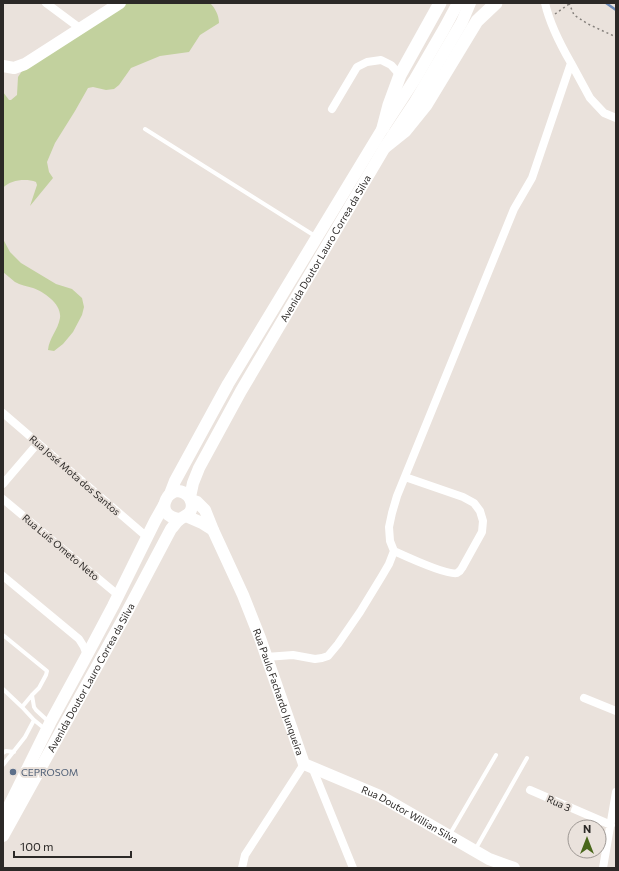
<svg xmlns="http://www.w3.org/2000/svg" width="619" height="871" font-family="Commissioner,sans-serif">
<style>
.green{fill:#c2d19e}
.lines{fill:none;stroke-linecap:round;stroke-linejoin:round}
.stream{stroke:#6d8bb8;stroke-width:2.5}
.path{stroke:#85807c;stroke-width:1.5;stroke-dasharray:2 3;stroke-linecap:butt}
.lane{stroke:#fff;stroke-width:4}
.street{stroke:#fff;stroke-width:8}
.secondary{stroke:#fff;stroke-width:12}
.primary{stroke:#fff;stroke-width:13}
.service-dot{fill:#5c6f8a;stroke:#eae2dc;stroke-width:1.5}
.labels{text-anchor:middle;stroke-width:4;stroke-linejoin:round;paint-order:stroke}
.street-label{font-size:10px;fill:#2c2927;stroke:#eae2dc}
.service-label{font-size:10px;fill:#4e5e75;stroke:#eae2dc;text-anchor:start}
</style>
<rect width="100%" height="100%" fill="#eae2dc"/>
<path class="green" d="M119,3H210C215,8 219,15 219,23L200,35L189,52L160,56L131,68L119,85L114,89L106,90L93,87L88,88L75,111L55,143L47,162L49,172L53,178L30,206L37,185L36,182C26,178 10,180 3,188V92L9,100H11L17,95L18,77L24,68Z
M3,239L10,252L21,263L56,284L72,289L82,298L84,307L82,315L73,332L63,344L54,351L48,350C49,338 58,330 60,318C62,304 44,292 33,288C27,286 20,285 15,282C11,279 7,275 3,272Z"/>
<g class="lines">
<path class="stream" d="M606,3L616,10"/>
<path class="path" d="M569,3L574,15L588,24L616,37
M555,14L569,4"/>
<path class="lane" d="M145,129L315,236
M3,635L47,671L46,675L39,688L32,695L22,707
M3,689L22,707L34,720L25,737L3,765
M32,695L34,707L36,710L49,722
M34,720L45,729
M3,753L6,751L14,752
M450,834L496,755
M475,850L527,758"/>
<path class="street" d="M46,3L81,29
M571,63L590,98L604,113L616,118
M332,109L357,67L367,62L381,60L391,65L400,75
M3,413L147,537
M405,477L463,497L474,503L480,511L483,521L482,532L462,568C461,570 459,572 457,573C448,576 405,556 394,551L390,541L389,527L392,513L397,496L514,209L532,178L571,63C560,44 550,25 545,3
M3,484L38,443
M3,499L118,595
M3,576L79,639L84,647L87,655
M266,657L293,655L315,659L322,658L328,656L338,644L360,612L382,576L389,564L394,551
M584,698L616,711
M312,767L353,868
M530,790L611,825
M242,868L245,855L304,764
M603,868L616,792"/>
<g class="secondary">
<path d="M3,66L14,68L25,64L120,3"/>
<path d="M170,494L175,481L228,384L383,128L415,79L444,29L458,3"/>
<path id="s1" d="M190,497L193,483L199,468L241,391L385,147L415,102L462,22L470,3"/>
<path id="s2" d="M191,500L197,502L205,510L213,530L243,595L260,638L304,764L380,796L489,859L514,868"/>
<path d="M186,516L202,523L213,530"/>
<path d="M3,818L50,723L87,655L113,606L155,521L164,505"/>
<path id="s3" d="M3,836L127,612L171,529C174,526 176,522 179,520C183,516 189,516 191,510C193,505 191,499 188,496C171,478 149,516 180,519"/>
</g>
<path class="primary" d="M383,128L389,105L400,75L440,3
M385,147L405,131L426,105L477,21L496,3"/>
</g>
<circle class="service-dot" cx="13" cy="772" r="4"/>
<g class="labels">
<g class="street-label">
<text dy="4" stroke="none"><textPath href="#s1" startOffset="284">Avenida Doutor Lauro Correa da Silva</textPath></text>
<text transform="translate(75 475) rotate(41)" y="4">Rua José Mota dos Santos</text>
<text transform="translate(61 547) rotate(40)" y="4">Rua Luís Ometo Neto</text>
<text dy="4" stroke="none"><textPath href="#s3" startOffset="181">Avenida Doutor Lauro Correa da Silva</textPath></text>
<text dy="4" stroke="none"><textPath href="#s2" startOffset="214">Rua Paulo Fachardo Junqueira</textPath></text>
<text transform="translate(559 803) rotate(24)" y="4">Rua 3</text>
<text dy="4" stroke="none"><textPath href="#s2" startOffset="408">Rua Doutor Willian Silva</textPath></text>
</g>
<g class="service-label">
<text x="21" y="776">CEPROSOM</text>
</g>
</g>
<rect width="619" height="871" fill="none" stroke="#2c2927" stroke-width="8"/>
<g transform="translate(587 839)"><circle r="19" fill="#eae2dc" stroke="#9e9894"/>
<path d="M0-3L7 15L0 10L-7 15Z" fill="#49671b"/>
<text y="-6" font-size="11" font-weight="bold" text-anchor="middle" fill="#2c2927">N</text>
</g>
<path d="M14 851v6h117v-6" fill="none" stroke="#2c2927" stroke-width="2"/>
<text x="20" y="851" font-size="12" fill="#2c2927" stroke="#eae2dc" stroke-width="3" paint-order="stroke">100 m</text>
</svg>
